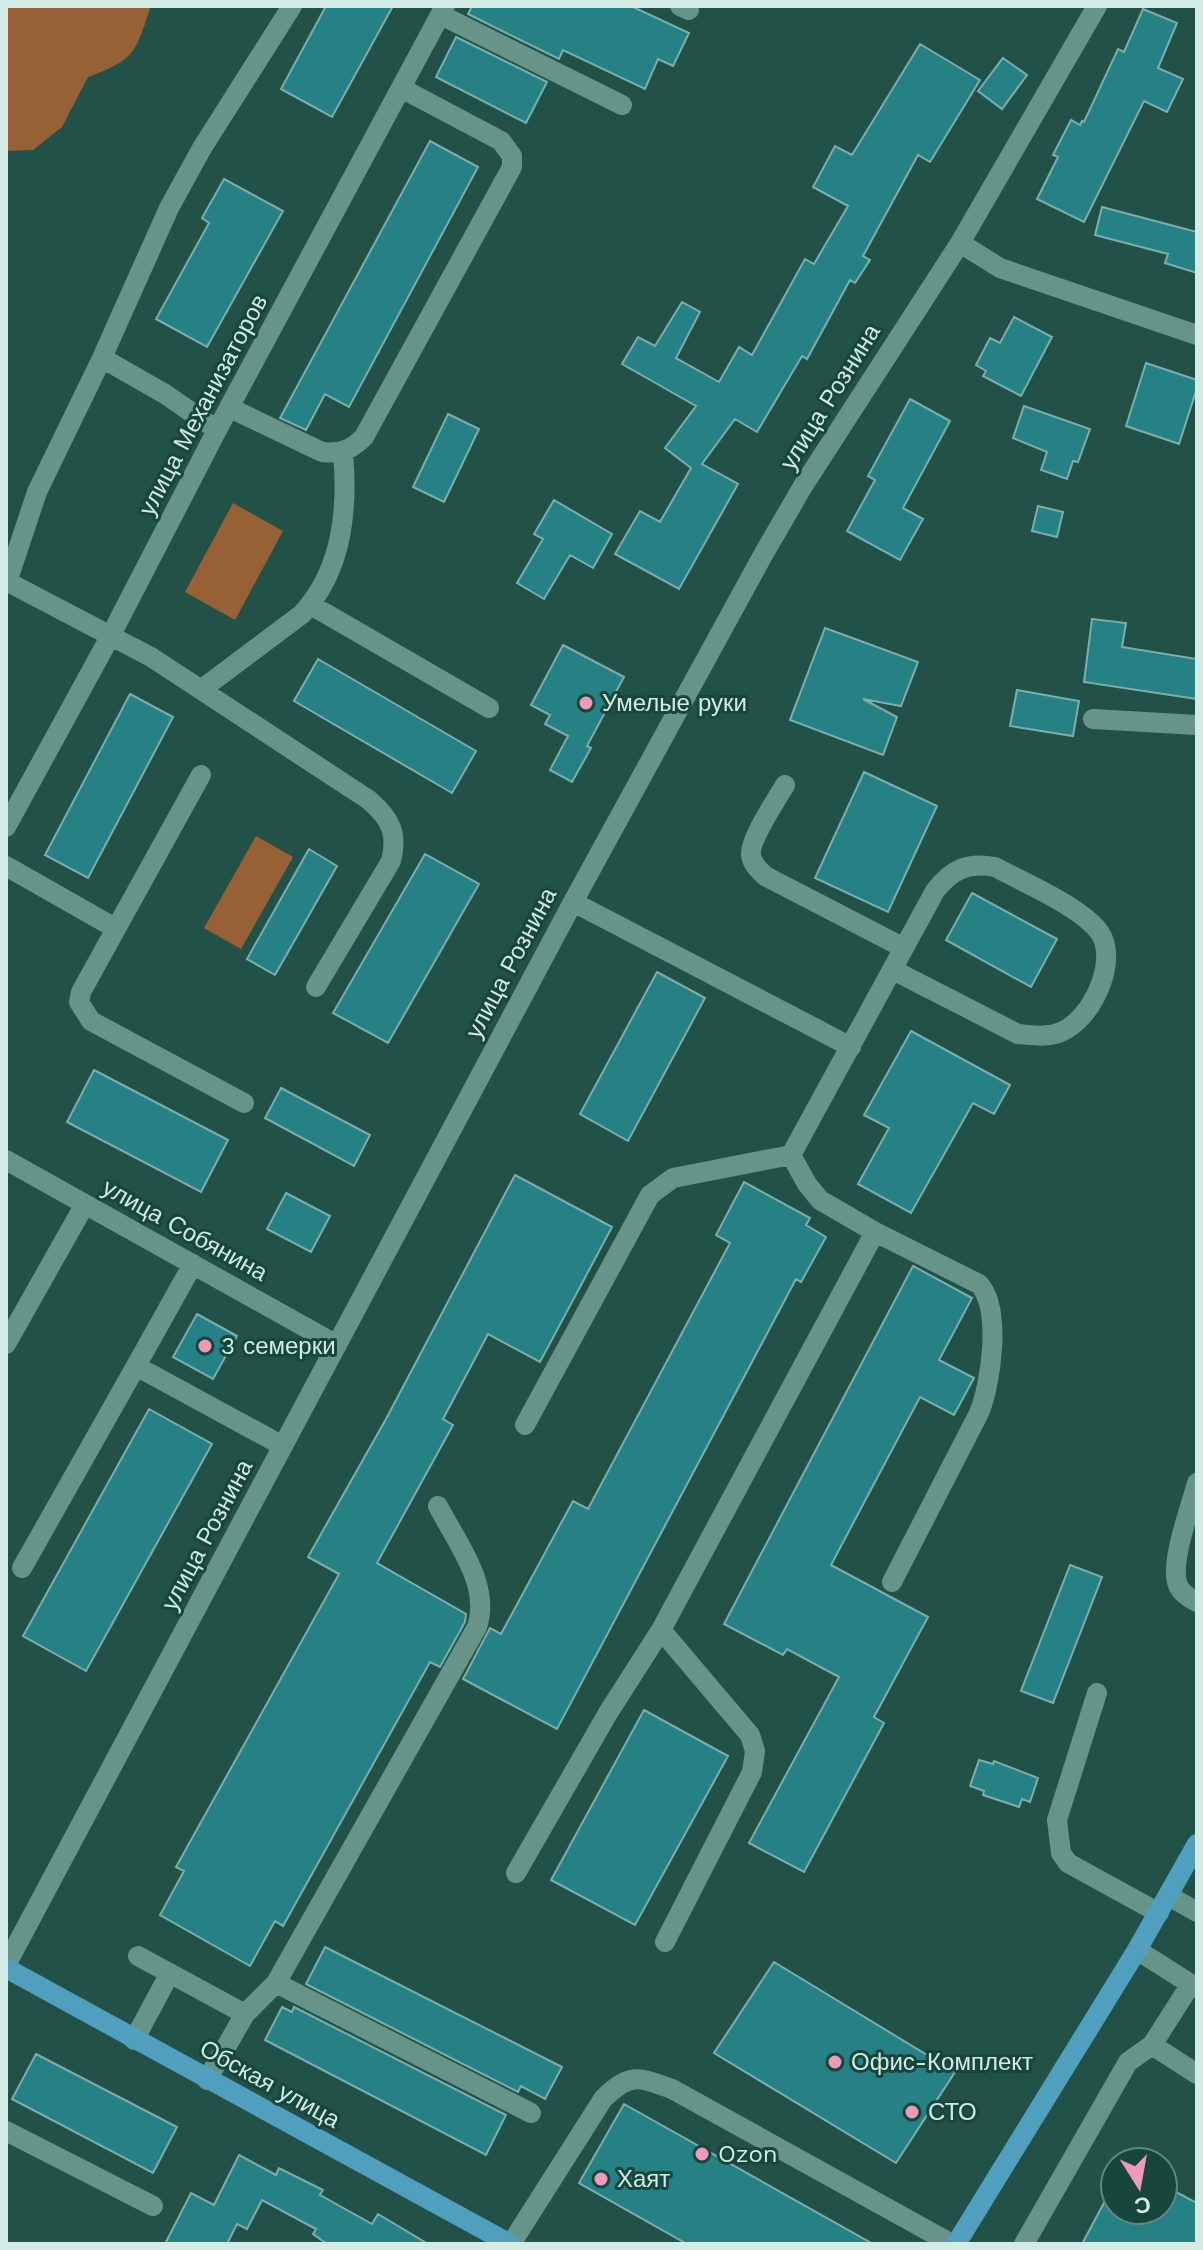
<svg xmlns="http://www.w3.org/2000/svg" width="1203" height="2250" font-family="'Work Sans',sans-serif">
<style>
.green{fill:#986135}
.building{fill:#258183;stroke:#7caeaf;stroke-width:2}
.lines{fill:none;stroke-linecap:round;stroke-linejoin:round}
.minor{stroke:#669489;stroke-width:20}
.major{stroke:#509fbe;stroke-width:20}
.poi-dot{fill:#ef9ab8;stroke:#16463c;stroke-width:3}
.labels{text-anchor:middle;stroke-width:6;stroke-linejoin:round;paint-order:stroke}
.street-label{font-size:24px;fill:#d3ebe5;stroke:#16463c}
.poi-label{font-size:24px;fill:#d3ebe5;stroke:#16463c;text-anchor:start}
</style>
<rect width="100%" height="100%" fill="#225147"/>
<path class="green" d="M6,6H151C135,52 137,59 88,77L62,127L33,150L6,151Z
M233,503L283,531L235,620L185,592Z
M256,836L293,857L241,949L204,928Z"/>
<path class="building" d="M326,6H393L332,117L281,89Z
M472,6H631L689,33L673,66L658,59L645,89L563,50L559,59L468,14Z
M1143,9L1177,23L1158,68L1183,79L1167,112L1144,101L1084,222L1037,199L1058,157L1053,155L1071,120L1080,125L1082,121L1084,122L1118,49L1124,52Z
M456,37L547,82L526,123L436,77Z
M920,44L980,80L930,162L918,155L863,256L870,260L855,283L850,280L807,359L802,356L757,432L735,419L702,464L738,484L679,589L615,554L640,511L660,522L691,468L665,448L696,406L622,364L638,337L655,346L682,302L700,312L676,358L719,382L739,347L752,355L805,259L814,264L848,206L813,187L835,146L852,155Z
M1003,58L1027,75L1002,109L978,91Z
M430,141L478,167L349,407L325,394L306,430L280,418Z
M224,179L283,211L207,347L156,319L209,223L202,218Z
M1102,207L1197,232V273L1165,263L1168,254L1095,235Z
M1014,317L1052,337L1021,396L983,376L986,371L976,365L990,338L1000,343Z
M1146,363L1197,380V388L1179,444L1126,426Z
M910,399L950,421L903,508L923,519L900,560L847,531L875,480L868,476Z
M1024,406L1090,429L1078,462L1073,461L1067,479L1041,470L1047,452L1013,438Z
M448,414L479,429L444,502L413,487Z
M554,500L612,534L593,568L570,555L544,599L517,583L543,539L534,534Z
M1038,506L1063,512L1057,537L1032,531Z
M1092,619L1126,623L1122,647L1197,659V699L1084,682Z
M825,628L918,662L901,706L863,699L897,717L883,755L790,720Z
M563,645L624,677L587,746L591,748L572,782L550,770L568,736L545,724L550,715L531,705Z
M318,659L476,751L452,793L294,701Z
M1017,690L1079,701L1073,736L1010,726Z
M130,694L173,717L88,878L45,855Z
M864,772L937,806L888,912L815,878Z
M309,849L337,866L275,975L247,959Z
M425,854L479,884L388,1043L333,1013Z
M972,893L1057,939L1031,987L946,940Z
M657,972L705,998L628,1141L580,1114Z
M911,1031L1010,1085L994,1114L973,1103L911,1213L858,1184L889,1128L864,1115Z
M94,1070L228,1140L201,1192L67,1122Z
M281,1088L370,1135L354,1166L265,1118Z
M515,1175L612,1227L540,1362L488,1334L443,1419L453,1425L377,1563L466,1614L465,1622L440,1667L430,1662L283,1926L275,1921L250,1966L160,1915L184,1871L176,1867L339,1574L308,1557L386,1419Z
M744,1182L810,1218L806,1225L826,1237L801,1282L796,1279L557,1729L463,1679L490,1628L501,1634L573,1501L588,1509L730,1243L716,1235Z
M286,1193L330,1216L311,1252L267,1229Z
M913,1266L972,1298L939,1360L974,1378L954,1415L920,1397L831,1565L928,1617L874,1717L884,1723L804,1872L749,1843L839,1677L787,1649L783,1655L724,1624Z
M197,1314L237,1336L213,1379L173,1357Z
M149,1409L212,1444L86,1671L23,1636Z
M1070,1565L1102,1577L1053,1703L1021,1691Z
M644,1710L728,1756L635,1925L551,1880Z
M979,1760L993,1764L994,1761L1038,1778L1030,1802L1022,1799L1019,1807L983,1795L984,1791L970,1786Z
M325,1947L562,2067L545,2099L521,2086L518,2092L306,1984Z
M774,1962L955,2072L896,2163L714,2053Z
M282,2007L292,2012L294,2007L506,2115L486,2155L265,2040Z
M36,2054L177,2127L153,2173L12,2099Z
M624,2104L873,2244H687L579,2183Z
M239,2155L276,2175L279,2168L323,2190L320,2195L372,2224L378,2214L428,2244H327L313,2234L316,2229L262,2200L247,2229L237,2224L227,2244H165L191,2193L214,2205Z
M1163,2185L1197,2203V2244H1082L1113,2186H1115V2210H1163Z"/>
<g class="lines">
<path class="minor" d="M680,6L689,10
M441,15L622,105
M960,243L1000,268L1197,335
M102,358L165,394L217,430
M230,408L322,452C340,454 351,450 364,437L512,167V156L501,141L401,88
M6,581L151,657L369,800C391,819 398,834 391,861L316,987
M7,582L37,492L102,358L169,208L202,148L292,6
M311,605L489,708
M202,689L302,614C343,569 348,509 343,452
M1093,719L1197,725
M201,775L81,992L79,1002L91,1021L244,1103
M785,785C777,799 749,840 751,855C752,864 759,870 765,876L904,948
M6,827L111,635L217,430L445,6
M6,866L115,928
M573,902L851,1047
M6,1160L337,1345
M875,1232L979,1284C1002,1309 991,1384 979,1413L892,1582
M193,1264L136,1366L283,1446
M6,1344L85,1204
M525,1425L650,1195L673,1178L791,1155L935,891C952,869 968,862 995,867C1023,882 1083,908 1100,933C1119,962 1091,1020 1061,1032C1047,1038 1032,1035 1018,1034L893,970
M1197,1483C1191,1506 1169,1564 1178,1585C1181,1593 1189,1598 1197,1602
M22,1568L136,1366
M1097,1693L1057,1820L1061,1853L1068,1863L1159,1913
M516,1873L608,1713L661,1630
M1169,1896L1197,1912
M665,1942L752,1772L755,1751L750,1735L661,1630L875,1232L820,1200L807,1184L791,1155
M1137,1950L1197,1988
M138,1956L245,2014
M6,1965L573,902L763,555L803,486L960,243L1097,6
M276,1983L531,2113
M134,2040L170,1973
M1152,2045L1191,1984
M207,2080L245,2014L276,1983L477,1627C491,1585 457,1543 438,1506
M6,2131L153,2206
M511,2244L603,2099C630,2072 639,2077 672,2089L952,2244
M1024,2244L1128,2062L1152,2045L1197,2074"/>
<path class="major" d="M6,1968L510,2244
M956,2244L1137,1950L1197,1844"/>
</g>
<g class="poi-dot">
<circle cx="586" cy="703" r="8"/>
<circle cx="205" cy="1346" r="8"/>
<circle cx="835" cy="2062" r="8"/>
<circle cx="912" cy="2112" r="8"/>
<circle cx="702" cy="2154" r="8"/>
<circle cx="601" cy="2179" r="8"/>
</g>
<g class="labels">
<g class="street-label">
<text transform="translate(830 397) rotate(-58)" y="8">улица Рознина</text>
<text transform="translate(203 405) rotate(-62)" y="8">улица Механизаторов</text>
<text transform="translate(511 963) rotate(-62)" y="8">улица Рознина</text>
<text transform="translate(185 1230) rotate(29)" y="8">улица Собянина</text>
<text transform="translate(207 1535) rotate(-62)" y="8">улица Рознина</text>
<text transform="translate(270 2084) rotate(29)" y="8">Обская улица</text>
</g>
<g class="poi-label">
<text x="602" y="711">Умелые руки</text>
<text x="221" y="1354">3 семерки</text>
<text x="851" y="2070">Офис-Комплект</text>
<text x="928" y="2120">СТО</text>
<text x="718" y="2162">Ozon</text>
<text x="617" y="2187">Хаят</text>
</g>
</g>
<rect width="1203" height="2250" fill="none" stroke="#d3ebe5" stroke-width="16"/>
<g transform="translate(1139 2186) rotate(169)"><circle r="38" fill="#16463c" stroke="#628880" stroke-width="2"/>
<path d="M0-6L14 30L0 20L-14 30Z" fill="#ef9ab8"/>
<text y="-12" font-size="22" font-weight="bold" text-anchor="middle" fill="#d3ebe5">С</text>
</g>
</svg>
